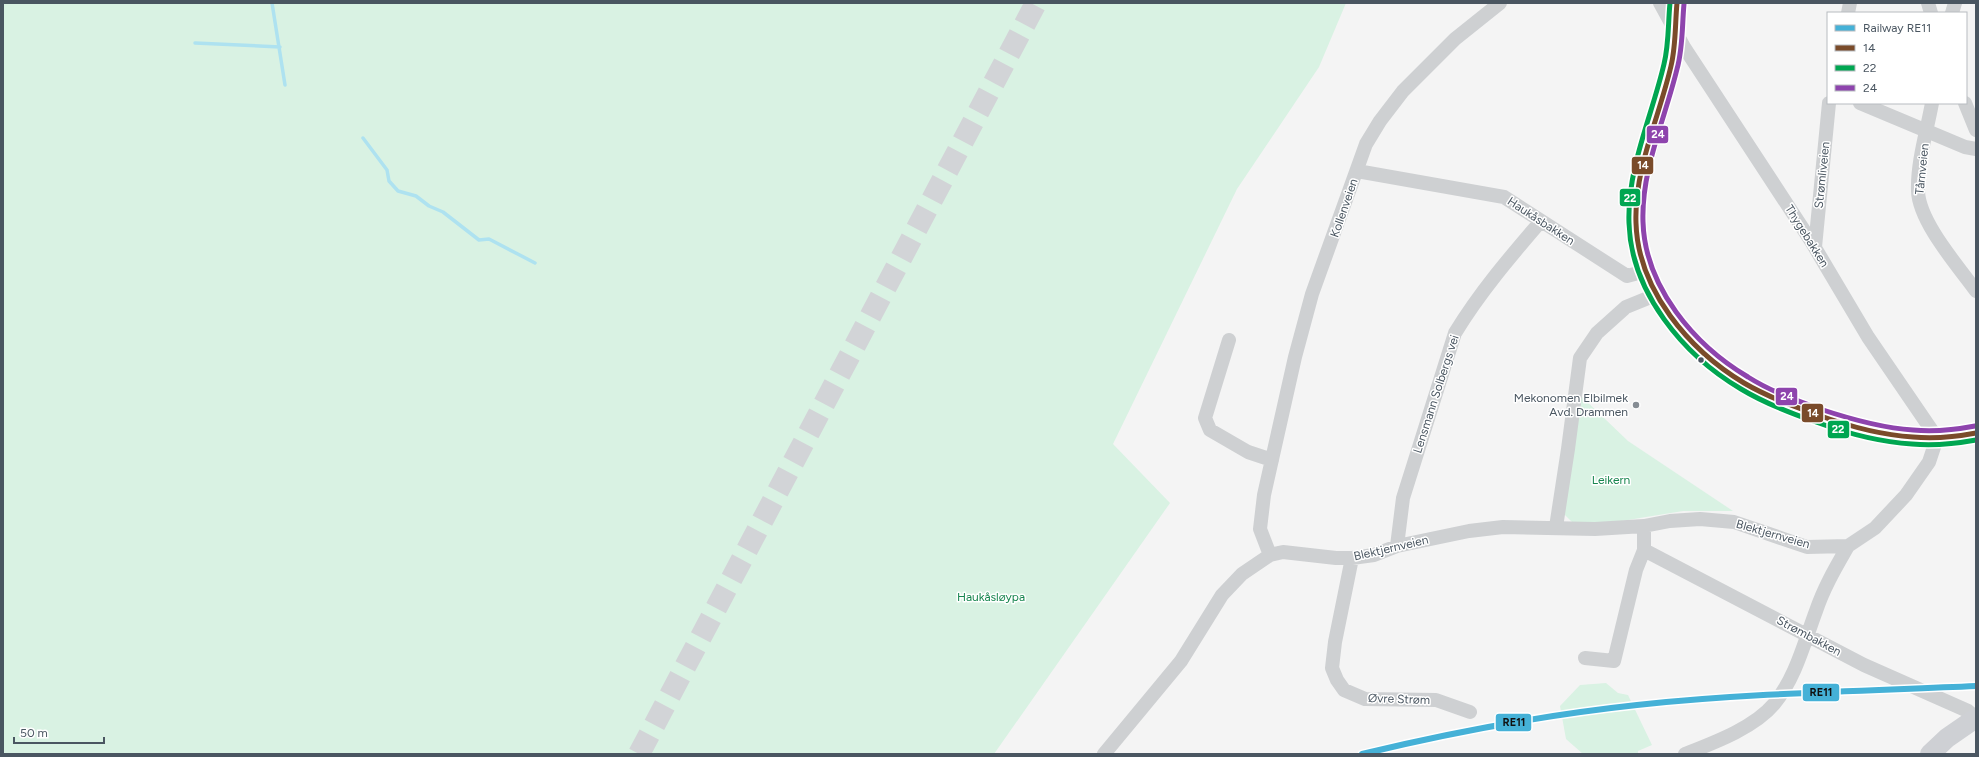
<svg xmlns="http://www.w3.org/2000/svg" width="1979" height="757" font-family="Figtree,sans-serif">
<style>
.green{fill:#d9f2e3}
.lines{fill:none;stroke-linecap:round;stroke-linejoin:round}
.stream{stroke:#aee2f0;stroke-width:3.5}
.trunk-tunnel{stroke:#d2d4d7;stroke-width:22;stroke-dasharray:22 11;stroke-linecap:butt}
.minor{stroke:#ced0d2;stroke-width:14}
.secondary{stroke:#ced0d4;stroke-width:20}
.bus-1-casing{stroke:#fff;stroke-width:8}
.bus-2-casing{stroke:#fff;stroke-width:8}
.bus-3-casing{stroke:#fff;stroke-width:8}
.bus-1{stroke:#7a4b2a;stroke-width:5}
.bus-2{stroke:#00a651;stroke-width:5}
.bus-3{stroke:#8e44ad;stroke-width:5}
.rail-1-casing{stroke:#fff;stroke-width:9}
.rail-1{stroke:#45b1d7;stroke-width:6}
.bus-dot{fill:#4a5661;stroke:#fff;stroke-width:1.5}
.poi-dot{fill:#868d94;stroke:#fff;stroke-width:1.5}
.labels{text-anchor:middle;stroke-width:3;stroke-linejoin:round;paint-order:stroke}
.street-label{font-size:12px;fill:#4a5661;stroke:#fff}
.poi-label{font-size:12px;fill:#4a5661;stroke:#fff;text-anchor:end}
.park-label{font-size:12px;fill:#17864f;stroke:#fff}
.line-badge{stroke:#fff;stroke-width:1.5}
.badge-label{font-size:11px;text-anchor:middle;font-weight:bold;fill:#fff}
.pale-badge-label{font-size:11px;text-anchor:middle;font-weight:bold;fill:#111}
</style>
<rect width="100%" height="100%" fill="#f4f4f4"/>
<path class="green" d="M3,3H1346L1319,67L1237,189L1113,444L1170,503L994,754H3Z
M1581,396L1628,441L1733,511H1683L1597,525L1572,522L1562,512Z
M1606,683L1618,693L1628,695L1652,745L1638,751V754H1583L1566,739L1560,706L1580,685Z"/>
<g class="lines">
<path class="stream" d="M272,3L285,85
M195,43L280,47
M363,138L387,170L389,181L398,191L416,196L429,206L443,212L479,240L489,239L535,263"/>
<path class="trunk-tunnel" d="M639,754L1036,3"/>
<path class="minor" d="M1928,3L1931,13
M1848,13L1850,3
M1952,13L1955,3
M1860,103L1965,147L1976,149
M1932,103C1927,131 1917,162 1918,191C1919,222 1958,266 1976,291
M1965,103L1976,130
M1357,171L1504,197L1627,276L1646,271
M1815,247L1829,103
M1229,340L1205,418L1210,430L1248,452L1272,460
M1644,526V550L1864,665L1968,711L1976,718
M1556,527L1568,449L1580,358L1597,333L1626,307L1658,294
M1397,546L1403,498L1455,333C1480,292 1510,257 1541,221
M1270,555L1260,529L1264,495L1295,357L1312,294L1366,144L1380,121L1403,91L1455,39L1500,3
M1352,558L1335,642L1332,668L1337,680L1344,690L1365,699L1436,700L1470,712
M1585,658L1614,661L1636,570L1644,550
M1104,754L1181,661L1222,595L1242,574L1270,555L1283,552L1336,558H1352L1374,555L1397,546L1469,531L1503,527L1595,529L1644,526L1670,521L1700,519L1734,522L1807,547L1848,546L1875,528L1906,495L1929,462L1937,438L1868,337L1811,241L1684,47L1660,3
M1685,754C1713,743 1754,728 1774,704C1796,677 1804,643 1816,611C1824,587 1836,567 1848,546"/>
<path class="secondary" d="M1677,3C1675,24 1676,46 1671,66C1659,118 1635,169 1636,223C1637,287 1686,344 1736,378C1757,392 1782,402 1806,411C1861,432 1918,446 1976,433
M1930,754L1947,738L1976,718"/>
<defs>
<path id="bus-1" d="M1677,3C1675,24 1676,46 1671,66C1659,118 1634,169 1636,223C1638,290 1689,350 1744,383C1768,397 1793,406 1818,415C1848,426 1880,435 1913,437C1934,439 1955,437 1976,433"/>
<path id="bus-2" d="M1670,3C1668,23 1669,44 1664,64C1652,116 1627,168 1629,223C1631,292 1683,355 1741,389C1764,403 1790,413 1816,422C1846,433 1879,442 1912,444C1933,446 1954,444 1976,440"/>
<path id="bus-3" d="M1684,4C1682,25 1683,48 1677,69C1665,119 1641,170 1643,222C1645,287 1694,345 1748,377C1770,391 1795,400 1820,409C1850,419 1881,428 1913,430C1934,432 1954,430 1975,426"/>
</defs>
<use href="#bus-1" class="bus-1-casing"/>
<use href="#bus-2" class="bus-2-casing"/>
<use href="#bus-3" class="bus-3-casing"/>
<use href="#bus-1" class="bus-1"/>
<use href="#bus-2" class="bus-2"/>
<use href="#bus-3" class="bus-3"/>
<defs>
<path id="rail-1" d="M1362,754C1453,732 1545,715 1637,705C1750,693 1863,691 1976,686"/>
</defs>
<use href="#rail-1" class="rail-1-casing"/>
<use href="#rail-1" class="rail-1"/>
</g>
<circle class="bus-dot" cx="1701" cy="360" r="3.5"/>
<circle class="poi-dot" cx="1636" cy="405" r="4"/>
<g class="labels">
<g class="street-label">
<text transform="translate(1922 169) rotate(-84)" y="4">Tårnveien</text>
<text transform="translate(1822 175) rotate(-84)" y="4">Strømliveien</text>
<text transform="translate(1344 208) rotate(-71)" y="4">Kollenveien</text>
<text transform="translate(1541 221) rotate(33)" y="4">Haukåsbakken</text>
<text transform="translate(1807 236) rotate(58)" y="4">Thygebakken</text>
<text transform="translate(1436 394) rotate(-72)" y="4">Lensmann Solbergs vei</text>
<text transform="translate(1773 534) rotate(16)" y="4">Blektjernveien</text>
<text transform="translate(1391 548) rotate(-13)" y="4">Blektjernveien</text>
<text transform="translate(1809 636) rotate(28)" y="4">Strømbakken</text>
<text transform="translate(1399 699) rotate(2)" y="4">Øvre Strøm</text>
</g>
<g class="poi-label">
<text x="1628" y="402">Mekonomen Elbilmek<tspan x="1628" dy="14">Avd. Drammen</tspan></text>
</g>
<g class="park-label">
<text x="1611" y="484">Leikern</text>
<text x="991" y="601">Haukåsløypa</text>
</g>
</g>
<g class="line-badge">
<rect x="1646" y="125" width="23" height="19" rx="4" fill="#8e44ad"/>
<rect x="1631" y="156" width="23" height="19" rx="4" fill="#7a4b2a"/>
<rect x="1619" y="188" width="22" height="19" rx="4" fill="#00a651"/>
<rect x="1775" y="387" width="23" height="19" rx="4" fill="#8e44ad"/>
<rect x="1801" y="403" width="23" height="20" rx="4" fill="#7a4b2a"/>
<rect x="1827" y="420" width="23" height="19" rx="4" fill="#00a651"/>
<rect x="1802" y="683" width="38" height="19" rx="4" fill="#45b1d7"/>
<rect x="1495" y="713" width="37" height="19" rx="4" fill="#45b1d7"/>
</g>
<g class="badge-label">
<text x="1658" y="138">24</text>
<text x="1643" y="169">14</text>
<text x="1630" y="202">22</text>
<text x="1787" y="400">24</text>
<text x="1813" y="417">14</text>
<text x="1838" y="433">22</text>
</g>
<g class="pale-badge-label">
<text x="1821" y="696">RE11</text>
<text x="1514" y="726">RE11</text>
</g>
<rect width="1979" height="757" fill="none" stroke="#4a5661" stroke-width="8"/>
<rect x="1827" y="12" width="140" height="92" fill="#ffffff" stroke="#b7bbc0"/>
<rect x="1835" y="25" width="20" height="6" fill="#45b1d7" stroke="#b7bbc0"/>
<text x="1863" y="32" font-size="12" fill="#4a5661">Railway RE11</text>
<rect x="1835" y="45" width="20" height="6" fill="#7a4b2a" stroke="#b7bbc0"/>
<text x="1863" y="52" font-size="12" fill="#4a5661">14</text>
<rect x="1835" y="65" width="20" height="6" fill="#00a651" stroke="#b7bbc0"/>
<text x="1863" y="72" font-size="12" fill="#4a5661">22</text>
<rect x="1835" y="85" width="20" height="6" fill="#8e44ad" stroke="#b7bbc0"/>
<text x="1863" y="92" font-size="12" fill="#4a5661">24</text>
<path d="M14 737v6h90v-6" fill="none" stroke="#4a5661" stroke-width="2"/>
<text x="20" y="737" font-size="12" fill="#4a5661" stroke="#ffffff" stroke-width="3" paint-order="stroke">50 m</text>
</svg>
